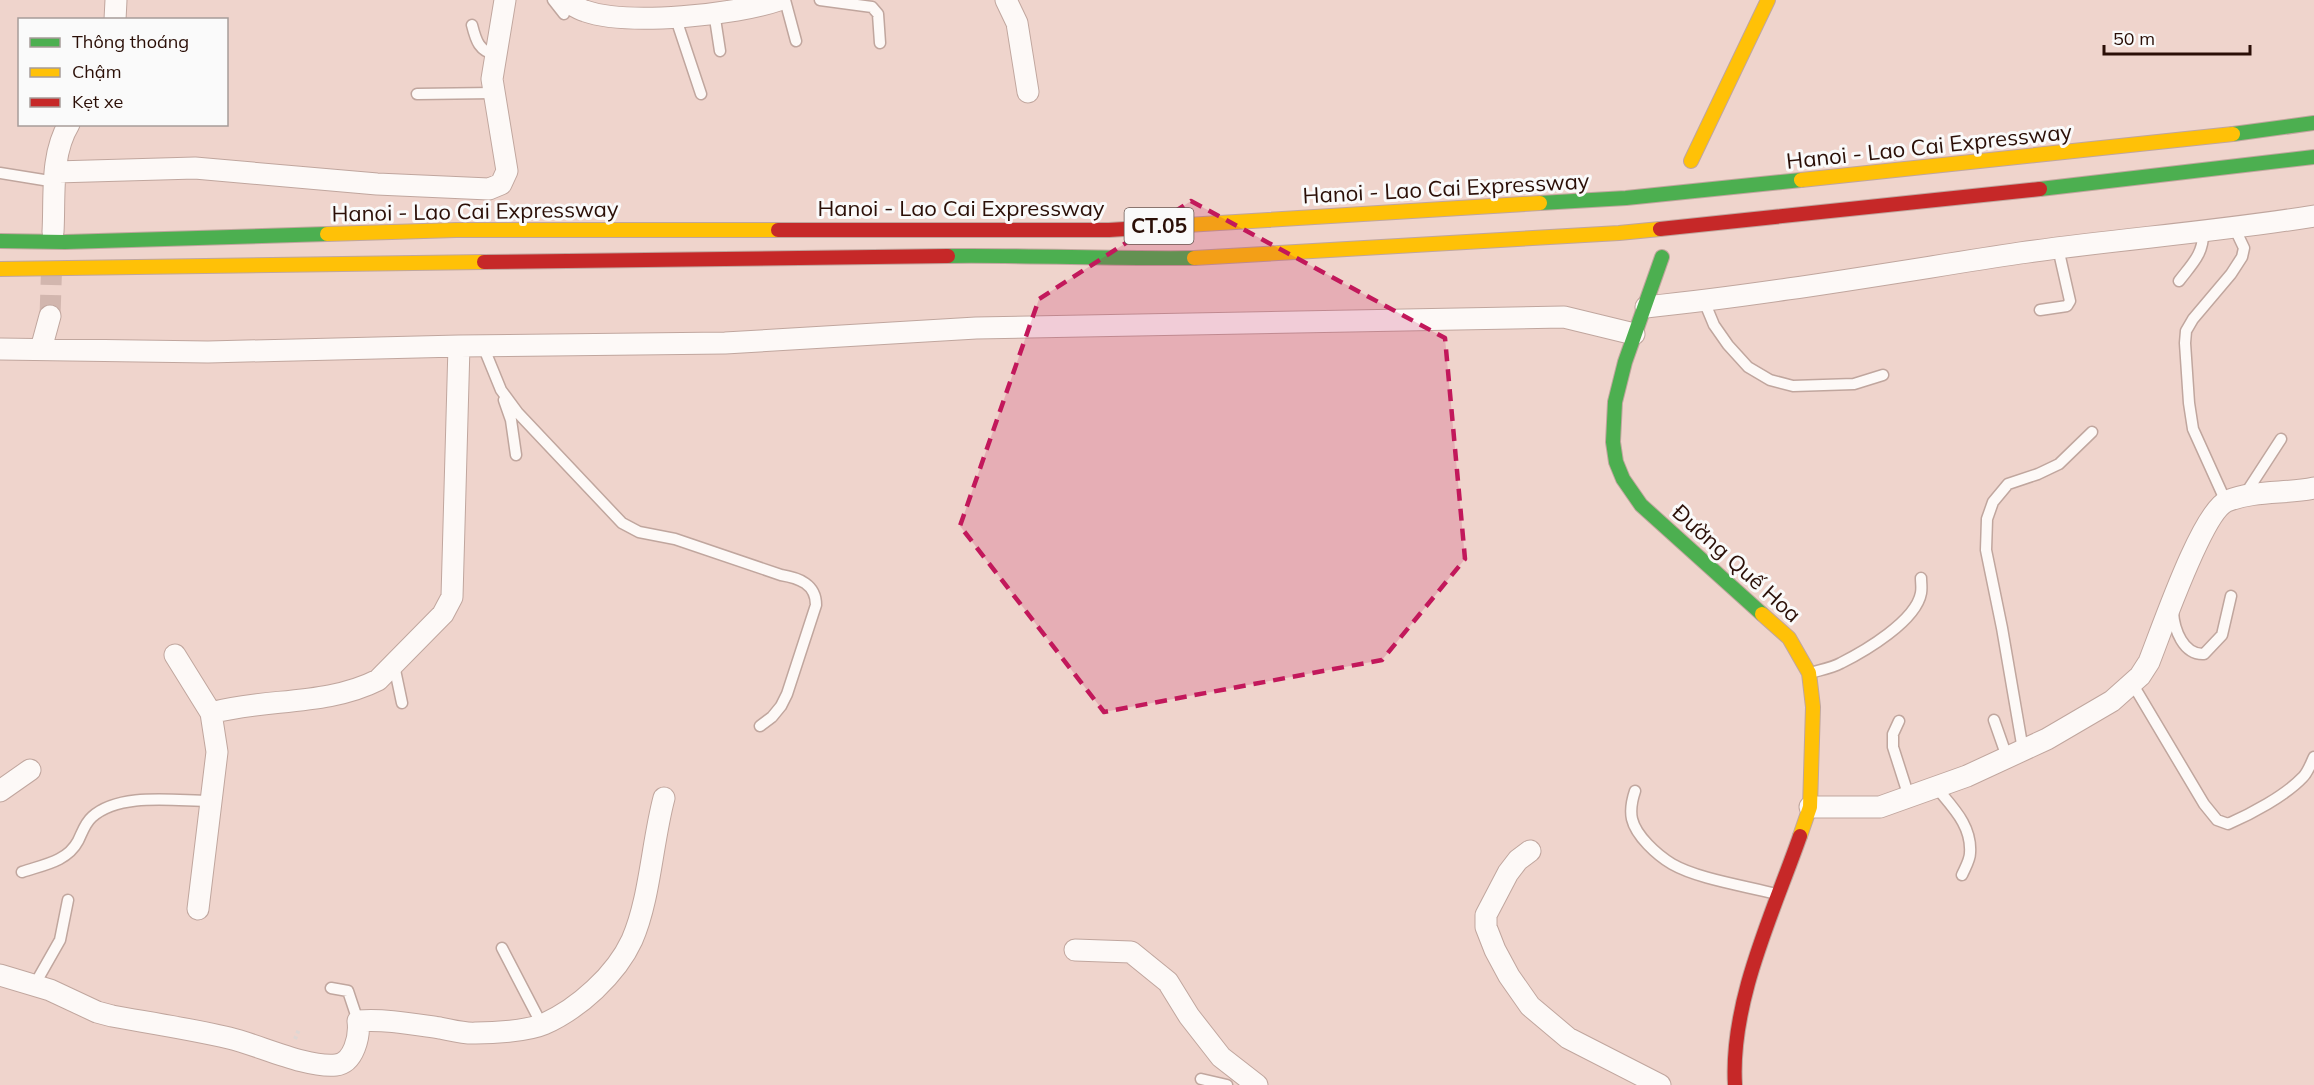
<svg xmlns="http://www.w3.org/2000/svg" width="2314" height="1085" font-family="Mulish,sans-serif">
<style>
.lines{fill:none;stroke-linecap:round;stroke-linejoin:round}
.street-tunnel{stroke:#d2b6ae;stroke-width:21;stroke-dasharray:21 10;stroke-linecap:butt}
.lane-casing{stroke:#c0a69e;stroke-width:13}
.street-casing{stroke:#c0a69e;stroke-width:23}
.fast-casing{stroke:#c0a69e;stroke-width:16}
.slow-casing{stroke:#c0a69e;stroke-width:16}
.jam-casing{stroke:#c0a69e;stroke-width:16}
.path{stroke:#dfd6d3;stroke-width:4;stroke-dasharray:3 3;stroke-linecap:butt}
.lane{stroke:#fdf9f7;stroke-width:10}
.street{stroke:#fdf9f7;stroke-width:21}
.fast{stroke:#4caf50;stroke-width:14}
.slow{stroke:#ffc107;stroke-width:14}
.jam{stroke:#c62828;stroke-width:14}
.marked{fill:#c2185b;fill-opacity:0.2;stroke:#c2185b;stroke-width:4.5;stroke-dasharray:12 8;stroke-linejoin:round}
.labels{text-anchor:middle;stroke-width:6;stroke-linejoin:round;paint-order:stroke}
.shield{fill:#fafafa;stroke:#695650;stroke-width:1.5}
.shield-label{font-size:21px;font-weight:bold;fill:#2b0f07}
.street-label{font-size:22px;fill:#2b0f07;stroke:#fafafa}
</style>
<rect width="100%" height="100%" fill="#efd4cc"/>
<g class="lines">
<path class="street-tunnel" d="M50,316L52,256"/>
<defs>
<path id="lane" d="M553,0L564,14
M785,0L796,41
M820,0L872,7L878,14L880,43
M714,12L720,51
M675,16L701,94
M472,25C476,41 479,51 496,55
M417,94L494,93
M0,173L56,182
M2179,281C2191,265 2204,254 2203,232
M1704,301L1714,325L1728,345L1748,367L1770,380L1793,386L1854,384L1883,375
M2040,310L2067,306L2070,301L2058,248
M483,346L501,390L518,413L622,523L639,532L675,539L781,575C799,578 816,584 816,605L787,694L781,706L772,717L760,726
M504,400L511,420L516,455
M2244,496L2281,439
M2226,502L2193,429L2189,403L2185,343L2186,331L2193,319L2231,274L2242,257L2244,248L2235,229
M2173,612C2174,629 2183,655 2204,654L2222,635L2231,596
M394,665L402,703
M1810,673C1820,670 1832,668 1841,663C1865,651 1916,621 1921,593C1922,588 1921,583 1921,578
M2132,683L2204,804L2217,820L2228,824C2251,814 2285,796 2303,777C2308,772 2311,763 2314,757
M1994,720L2007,757
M1899,721L1893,734V747L1909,797
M2023,750L2002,628L1986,550L1987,519L1993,502L2008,484L2038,474L2059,464L2092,432
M1936,787C1952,807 1972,825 1970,853C1970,860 1965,868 1962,875
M1635,791C1632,800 1630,810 1632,819C1636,836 1657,855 1672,864C1698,879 1746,886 1776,894
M22,872C42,865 67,862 78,841C82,833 85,823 92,817C120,792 175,801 210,801
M502,948L542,1025
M35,984L60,940L68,900
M331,988L348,991L358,1021
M1201,1079L1227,1085"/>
<path id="street" d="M564,0C571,4 578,9 585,11C628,26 736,15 779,0
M1006,0L1017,23L1028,92
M115,20L116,0
M56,172L195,168L377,184L489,189L501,184L507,171L492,79L505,0
M53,232C55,197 50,155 69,124
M1646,307C1771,294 1896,272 2020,253C2118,239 2216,232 2314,216
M0,349L208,352L459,346L725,343L976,328L1564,317L1634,334
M41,349L50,316
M175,655L211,713L217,752L198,909
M211,713C265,698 327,706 378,680L443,614L452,597L459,346
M0,791L30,770
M1810,807H1880L1967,776L2047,739L2112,701L2140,676L2149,662C2161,632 2202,512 2227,501C2255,490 2286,494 2314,488
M1530,851L1518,860L1508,873L1486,915V927L1495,950L1509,976L1530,1006L1568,1038L1660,1085
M1075,950L1131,952L1168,982L1189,1016L1221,1057L1257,1085
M0,975L50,990L97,1012L112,1016C151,1023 191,1029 229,1038C259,1045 306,1068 336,1065C354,1063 360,1036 358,1021C386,1019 412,1024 440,1028C451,1030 464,1034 476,1033C493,1033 528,1031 544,1024C578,1009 616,975 632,940C650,899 652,843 664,798"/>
<path id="fast" d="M2233,134L2314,123
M2040,189L2314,157
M1540,203L1626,198L1801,180
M0,241L65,242L327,234
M948,256C1030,255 1112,259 1194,258
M1662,257L1625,362L1615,402L1613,442L1616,462L1623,479L1641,505L1762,614"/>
<path id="slow" d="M1691,161L1768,0
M1801,180L2233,134
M1187,225L1540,203
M327,234L456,230H778
M1194,258L1619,233L1660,229
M0,269L484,262
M1762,614L1789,638L1809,673L1813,707L1810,807L1800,836"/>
<path id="jam" d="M1660,229L2040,189
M778,230H1109L1187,225
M484,262L948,256
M1735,1085C1730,1002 1773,913 1800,836"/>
</defs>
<use href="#lane" class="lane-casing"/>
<use href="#street" class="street-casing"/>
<use href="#fast" class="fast-casing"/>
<use href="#slow" class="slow-casing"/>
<use href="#jam" class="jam-casing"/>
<path class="path" d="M295,1039L299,1029"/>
<use href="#lane" class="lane"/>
<use href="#street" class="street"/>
<use href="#fast" class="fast"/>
<use href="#slow" class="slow"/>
<use href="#jam" class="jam"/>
</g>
<path class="marked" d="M1191,201L1445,338L1465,559L1382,660L1104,712L960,526L1039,299Z"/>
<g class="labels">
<rect class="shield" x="1124.5" y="208" width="69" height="36" rx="4.5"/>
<g class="shield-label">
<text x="1159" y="233">CT.05</text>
</g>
<g class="street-label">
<text transform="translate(1929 146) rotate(-6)" y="8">Hanoi - Lao Cai Expressway</text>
<text transform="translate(1446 188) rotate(-3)" y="8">Hanoi - Lao Cai Expressway</text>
<text x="961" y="216">Hanoi - Lao Cai Expressway</text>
<text transform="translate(475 211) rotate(-1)" y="8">Hanoi - Lao Cai Expressway</text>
<text transform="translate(1737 563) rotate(42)" y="8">Đường Quế Hoa</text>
</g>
</g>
<rect x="18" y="18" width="210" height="108" fill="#fafafa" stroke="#a79c99" stroke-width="1.5"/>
<rect x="30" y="38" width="30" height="9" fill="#4caf50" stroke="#a79c99" stroke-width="1.5"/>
<text x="72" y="48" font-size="18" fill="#2b0f07">Thông thoáng</text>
<rect x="30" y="68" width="30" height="9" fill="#ffc107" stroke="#a79c99" stroke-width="1.5"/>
<text x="72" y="78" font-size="18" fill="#2b0f07">Chậm</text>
<rect x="30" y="98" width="30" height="9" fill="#c62828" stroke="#a79c99" stroke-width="1.5"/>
<text x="72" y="108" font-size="18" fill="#2b0f07">Kẹt xe</text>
<path d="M2104 45v9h146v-9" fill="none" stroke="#2b0f07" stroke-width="3"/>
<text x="2113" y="45" font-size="18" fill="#2b0f07" stroke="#fafafa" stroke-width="4.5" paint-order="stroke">50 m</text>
</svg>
